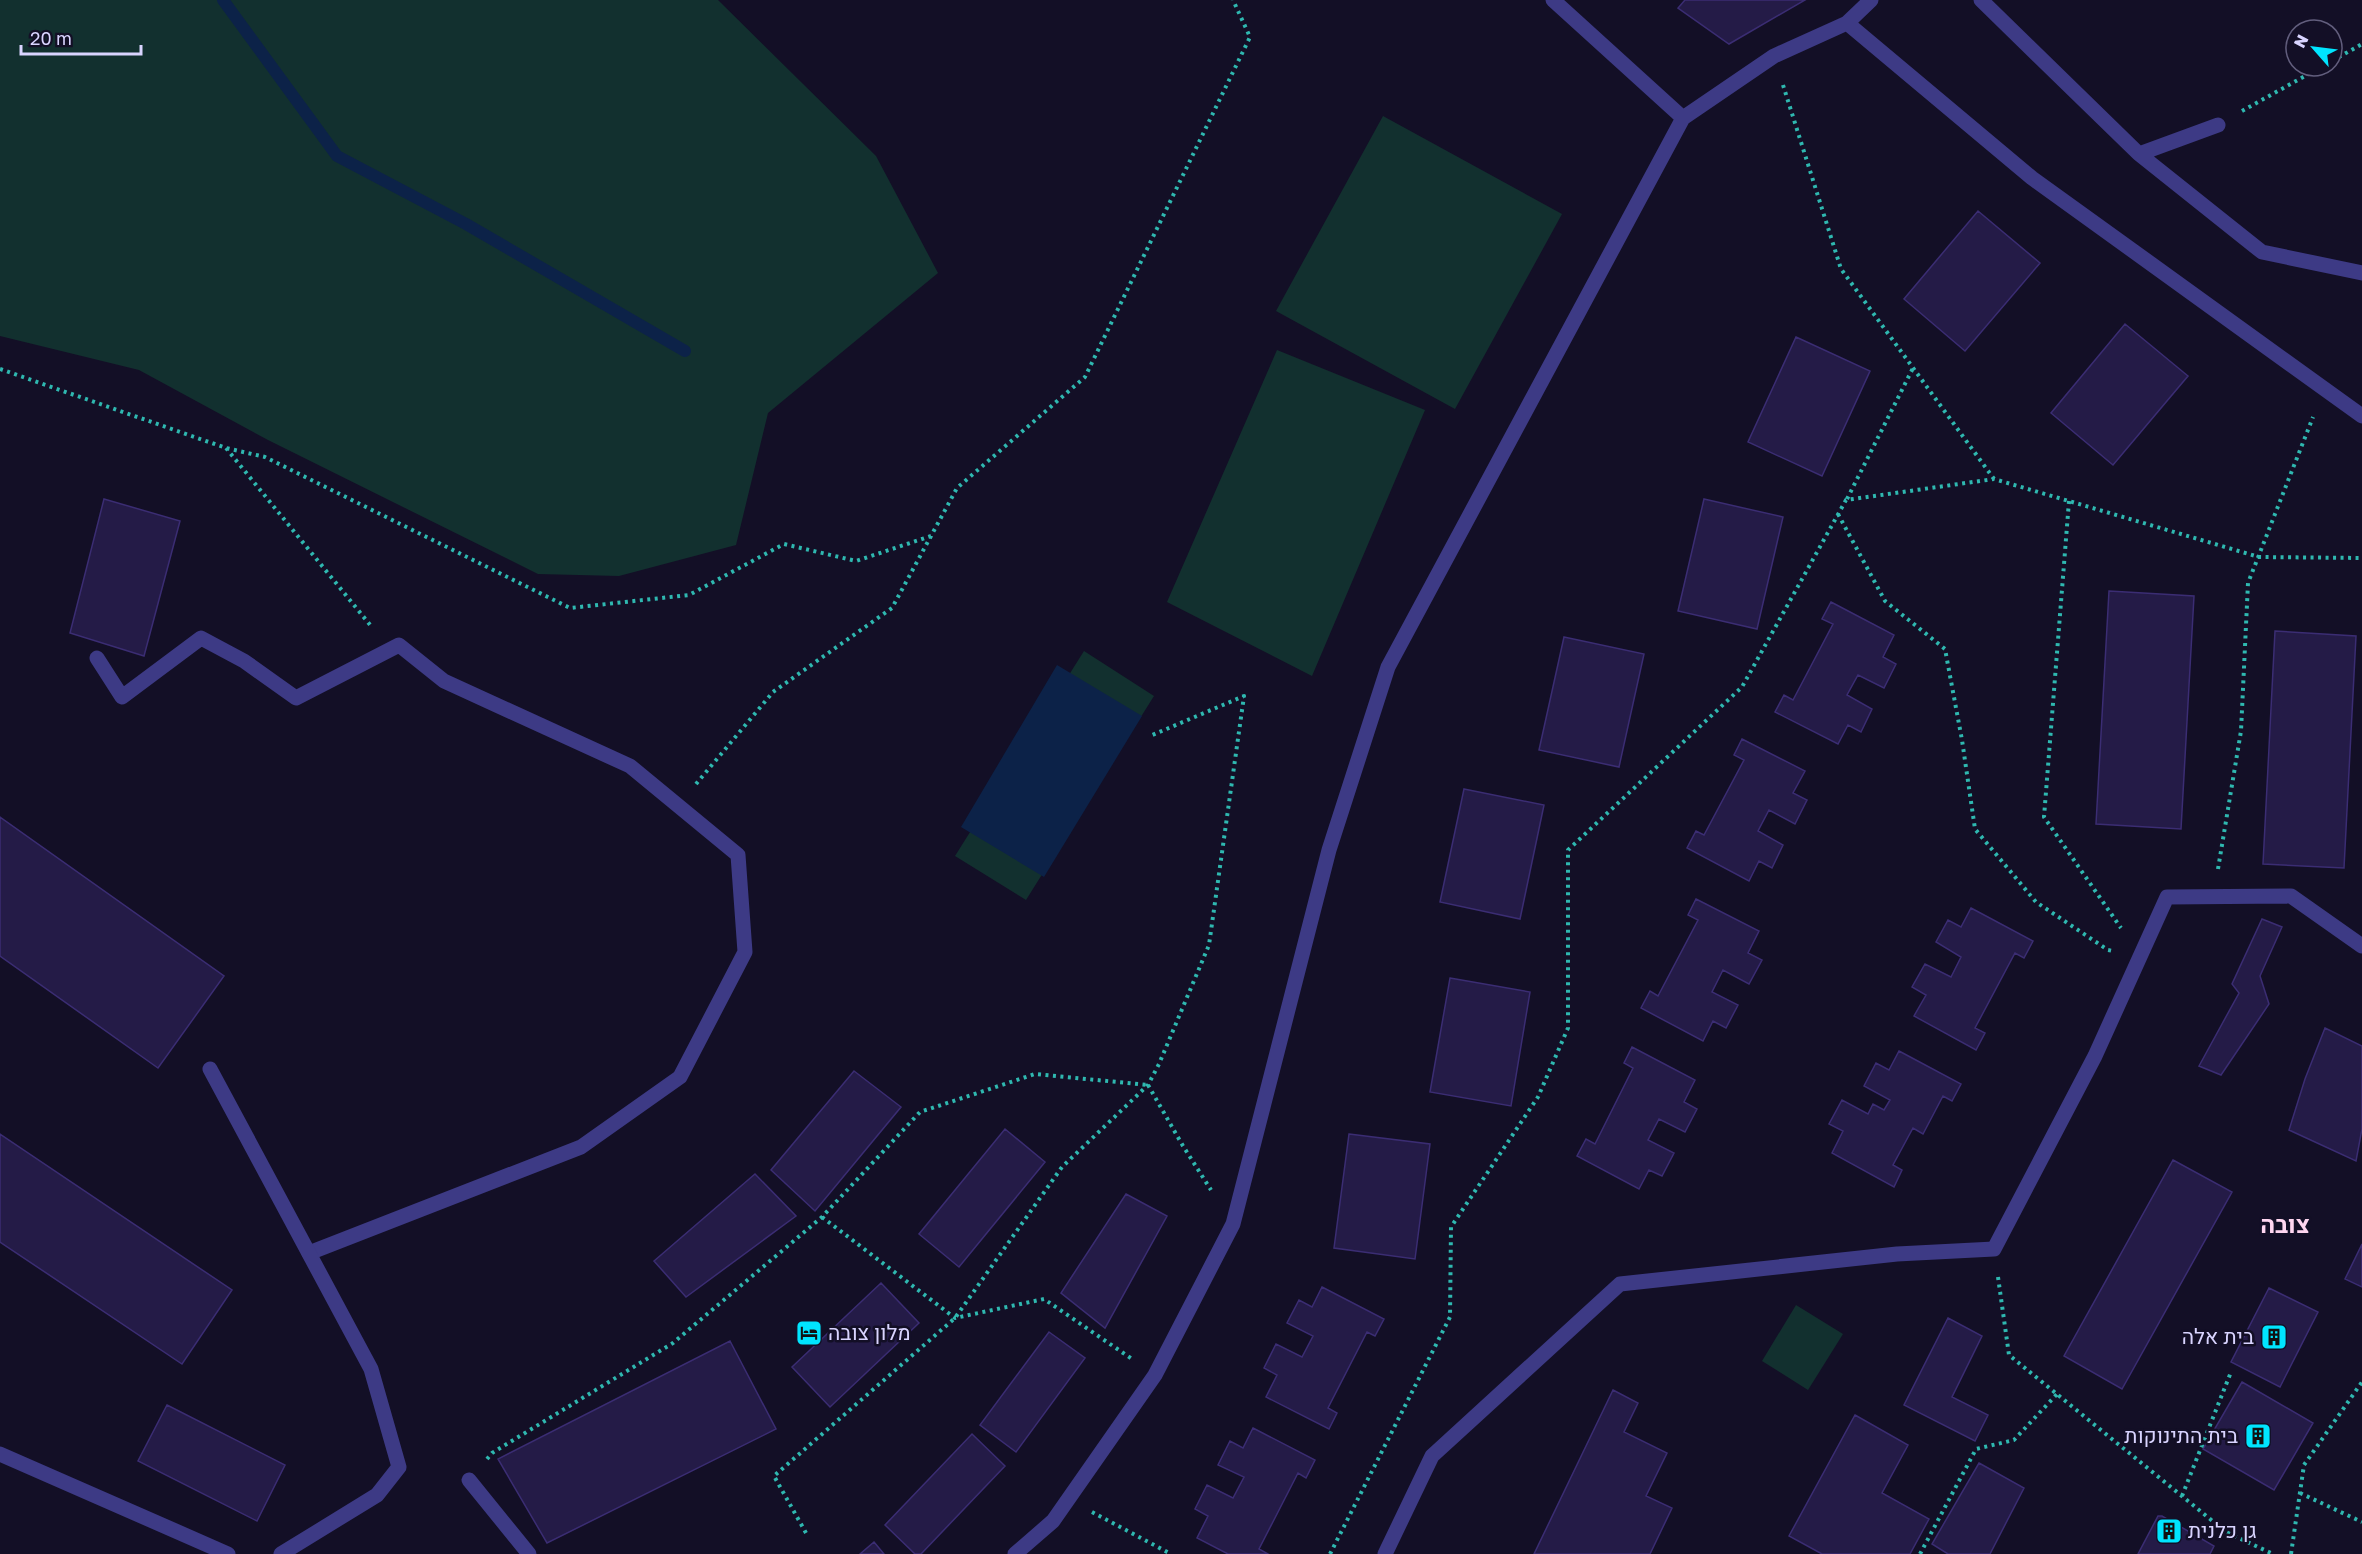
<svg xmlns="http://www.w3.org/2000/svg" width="2362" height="1554" font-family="'Golos Text',Heebo,sans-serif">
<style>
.green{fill:#12302f}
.water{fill:#0c2248}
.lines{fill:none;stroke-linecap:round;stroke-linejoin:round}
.stream{stroke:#0c2248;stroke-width:12}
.building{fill:#241b47;stroke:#3b2d73;stroke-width:1.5}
.path{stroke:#2fb8b0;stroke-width:4;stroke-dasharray:3 4.5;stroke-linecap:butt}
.lane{stroke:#3d3a85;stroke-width:15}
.street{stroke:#3d3a85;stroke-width:15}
.labels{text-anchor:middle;stroke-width:5;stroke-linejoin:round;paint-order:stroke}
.poi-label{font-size:21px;fill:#d9d4ff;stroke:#130f26;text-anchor:start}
.quarter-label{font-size:24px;font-weight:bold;fill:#ffd6f0;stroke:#130f26}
</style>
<rect width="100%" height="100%" fill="#130f26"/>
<path class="green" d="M0,0H718L876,156L938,273L768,413L736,545L619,576L538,574L268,440L139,370L0,336Z
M1383,116L1562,214L1455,409L1276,311Z
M1277,350L1425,410L1312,676L1167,602Z
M1084,651L1154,696L1026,900L955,856Z
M1796,1305L1843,1334L1808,1390L1762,1361Z"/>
<path class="water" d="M1057,665L1142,716L1044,877L961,827Z"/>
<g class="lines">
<path class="stream" d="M223,0L337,156L466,224L685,351"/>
</g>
<path class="building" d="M1685,0H1805L1729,44L1678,8Z
M1978,211L2040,263L1965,351L1904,299Z
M2125,324L2188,376L2113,465L2051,413Z
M1796,337L1870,371L1822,476L1748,442Z
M104,499L180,521L144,656L70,633Z
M1704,499L1783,517L1757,629L1678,611Z
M2109,591L2194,596L2181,829L2096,824Z
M1831,602L1894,635L1883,657L1896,664L1884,688L1858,675L1847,695L1872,709L1861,732L1848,725L1838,744L1775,712L1784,695L1793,700L1833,624L1822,619Z
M2275,631L2356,636L2344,868L2263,864Z
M1564,637L1644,654L1619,767L1539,750Z
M1742,739L1805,771L1793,793L1807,800L1795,824L1769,810L1758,831L1783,845L1772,868L1759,861L1749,881L1687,848L1696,831L1704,835L1744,760L1734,755Z
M1464,789L1544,805L1520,919L1440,902Z
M0,817L224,976L158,1068L0,956Z
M1696,899L1759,931L1748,953L1762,960L1749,984L1723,970L1712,992L1738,1005L1726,1028L1713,1021L1703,1041L1641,1008L1650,991L1658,996L1698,920L1688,915Z
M1971,908L2033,941L2024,958L2015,953L1975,1028L1985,1033L1976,1050L1914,1016L1926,995L1912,987L1925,964L1951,977L1961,957L1936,942L1948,920L1961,927Z
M2262,919L2282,927L2260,976L2269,1004L2221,1075L2199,1066L2239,993L2232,984Z
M1450,978L1530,992L1511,1106L1430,1092Z
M2325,1028L2362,1046V1129L2356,1161L2289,1130L2305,1079Z
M1632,1047L1695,1080L1684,1102L1697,1109L1685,1132L1659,1119L1648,1140L1674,1153L1662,1176L1649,1170L1639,1189L1577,1156L1586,1139L1595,1144L1633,1068L1624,1063Z
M1899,1051L1961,1084L1952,1101L1943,1096L1923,1134L1913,1128L1893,1165L1902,1170L1894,1187L1832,1153L1843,1131L1829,1124L1842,1100L1868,1114L1873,1104L1884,1110L1890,1100L1864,1086L1876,1063L1889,1070Z
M854,1071L901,1107L815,1211L771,1170Z
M1005,1129L1045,1162L959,1267L919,1234Z
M0,1134L232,1290L182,1364L0,1242Z
M1349,1134L1430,1144L1415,1259L1334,1248Z
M2173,1160L2232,1192L2122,1389L2064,1356Z
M755,1174L796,1216L686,1297L654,1261Z
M1126,1194L1167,1216L1105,1328L1061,1293Z
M2362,1244V1287L2345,1279Z
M881,1283L919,1323L830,1407L792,1367Z
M1322,1287L1384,1319L1375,1336L1367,1332L1328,1408L1337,1413L1329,1429L1266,1397L1277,1375L1264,1368L1276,1344L1302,1357L1313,1336L1287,1323L1299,1300L1312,1307Z
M2269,1288L2318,1312L2280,1387L2231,1362Z
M1948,1318L1982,1336L1952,1397L1988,1415L1975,1441L1904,1405Z
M1049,1332L1085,1358L1016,1452L980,1425Z
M730,1341L776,1429L547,1543L498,1459Z
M2242,1382L2313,1423L2274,1490L2203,1449Z
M1613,1390L1638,1403L1624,1432L1667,1453L1646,1496L1672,1508L1650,1554H1534Z
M167,1405L285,1465L257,1521L138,1461Z
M1855,1415L1908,1445L1882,1493L1929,1519L1910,1554H1822L1789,1536Z
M1253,1428L1315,1460L1306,1478L1298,1473L1259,1549L1268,1554H1228L1197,1538L1208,1516L1195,1509L1207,1485L1233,1498L1244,1477L1218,1465L1230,1441L1243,1448Z
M972,1434L1005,1466L921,1554H915L885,1525Z
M1979,1463L2024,1488L1990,1554H1948L1932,1544Z
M2158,1516H2162L2214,1546L2210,1554H2138Z
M874,1542L884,1554H860Z"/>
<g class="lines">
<path class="path" d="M2332,61L2362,44
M1783,85L1841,269L1994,479
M2242,111L2323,66
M0,369L226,448L265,457L570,608L689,595L784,544L856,561L931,536
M226,448L371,626
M1847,499L1913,368
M2069,501L2044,817L2121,928
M1838,514L1885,601L1945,649L1962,740L1975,829L2036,902L2108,950L2113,951
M696,784L773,692L892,608L957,488L1085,377L1250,37L1233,0
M2218,869L2241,731L2248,583L2313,417
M1148,1085L1183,1146L1211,1190
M822,1217L955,1318L1044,1299L1132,1359
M1998,1277L2009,1355L2226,1532L2273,1554
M487,1459L492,1453L673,1343L822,1217L920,1112L1035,1074L1148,1085
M2300,1493L2362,1522
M2182,1496L2231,1372
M1092,1512L1171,1554
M806,1533L774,1476L955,1318L1062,1167L1148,1085L1159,1064L1209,945L1244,696L1150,736
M1330,1554L1450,1317L1451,1227L1538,1097L1568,1028V850L1742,687L1846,500L1994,479L2259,557L2362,558
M1920,1554L1976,1449L2014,1440L2057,1394
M2291,1554L2304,1465L2362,1382"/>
<path class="lane" d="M97,658L122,697L201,638L244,661L296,698L399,645L444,681L630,766L738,855L745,952L680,1077L581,1147L309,1253
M0,1454L228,1554
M469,1480L529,1554"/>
<path class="street" d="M1553,0L1683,118
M1981,0L2139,154L2218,125
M1847,23L2032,178L2362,416
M2139,154L2262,252L2362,273
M210,1069L371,1369L399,1467L377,1495L281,1554
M1015,1554L1053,1521L1155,1375L1233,1224L1329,850L1388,667L1683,118L1774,56L1847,23L1871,0
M1385,1554L1432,1456L1620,1284L1897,1254L1994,1249L2095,1056L2167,897L2291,896L2362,946"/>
</g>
<defs>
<symbol id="hotel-square" viewBox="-11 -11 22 22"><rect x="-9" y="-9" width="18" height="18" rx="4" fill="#00e5ff" stroke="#130f26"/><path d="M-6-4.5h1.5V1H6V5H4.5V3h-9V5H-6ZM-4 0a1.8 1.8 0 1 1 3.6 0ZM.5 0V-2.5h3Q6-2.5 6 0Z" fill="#111"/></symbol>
<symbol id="building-square" viewBox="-11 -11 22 22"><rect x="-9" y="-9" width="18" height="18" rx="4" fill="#00e5ff" stroke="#130f26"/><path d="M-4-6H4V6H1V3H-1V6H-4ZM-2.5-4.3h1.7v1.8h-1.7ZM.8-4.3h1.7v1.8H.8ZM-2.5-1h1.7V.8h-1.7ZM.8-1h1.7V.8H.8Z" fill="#111"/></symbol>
</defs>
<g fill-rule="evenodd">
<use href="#hotel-square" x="794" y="1318" width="30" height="30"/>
<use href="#building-square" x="2259" y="1322" width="30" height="30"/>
<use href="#building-square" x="2243" y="1421" width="30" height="30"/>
<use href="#building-square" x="2154" y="1516" width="30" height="30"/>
</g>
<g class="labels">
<g class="poi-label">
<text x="828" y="1340">מלון צובה</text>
<text x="2254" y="1344" text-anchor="end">בית אלה</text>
<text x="2238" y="1443" text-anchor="end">בית התינוקות</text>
<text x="2188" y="1538">גן כלנית</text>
</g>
<g class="quarter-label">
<text x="2285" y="1233">צובה</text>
</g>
</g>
<g transform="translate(2314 48) rotate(298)"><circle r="28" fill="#130f26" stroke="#625e7d" stroke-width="1.5"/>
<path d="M0-4.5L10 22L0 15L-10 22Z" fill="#00e5ff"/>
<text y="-9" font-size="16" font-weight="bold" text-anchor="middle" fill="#d9d4ff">N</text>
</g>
<path d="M21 45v9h120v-9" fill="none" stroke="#d9d4ff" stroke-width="3"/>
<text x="30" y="45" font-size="18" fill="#d9d4ff" stroke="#130f26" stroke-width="4.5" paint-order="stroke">20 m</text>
</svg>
